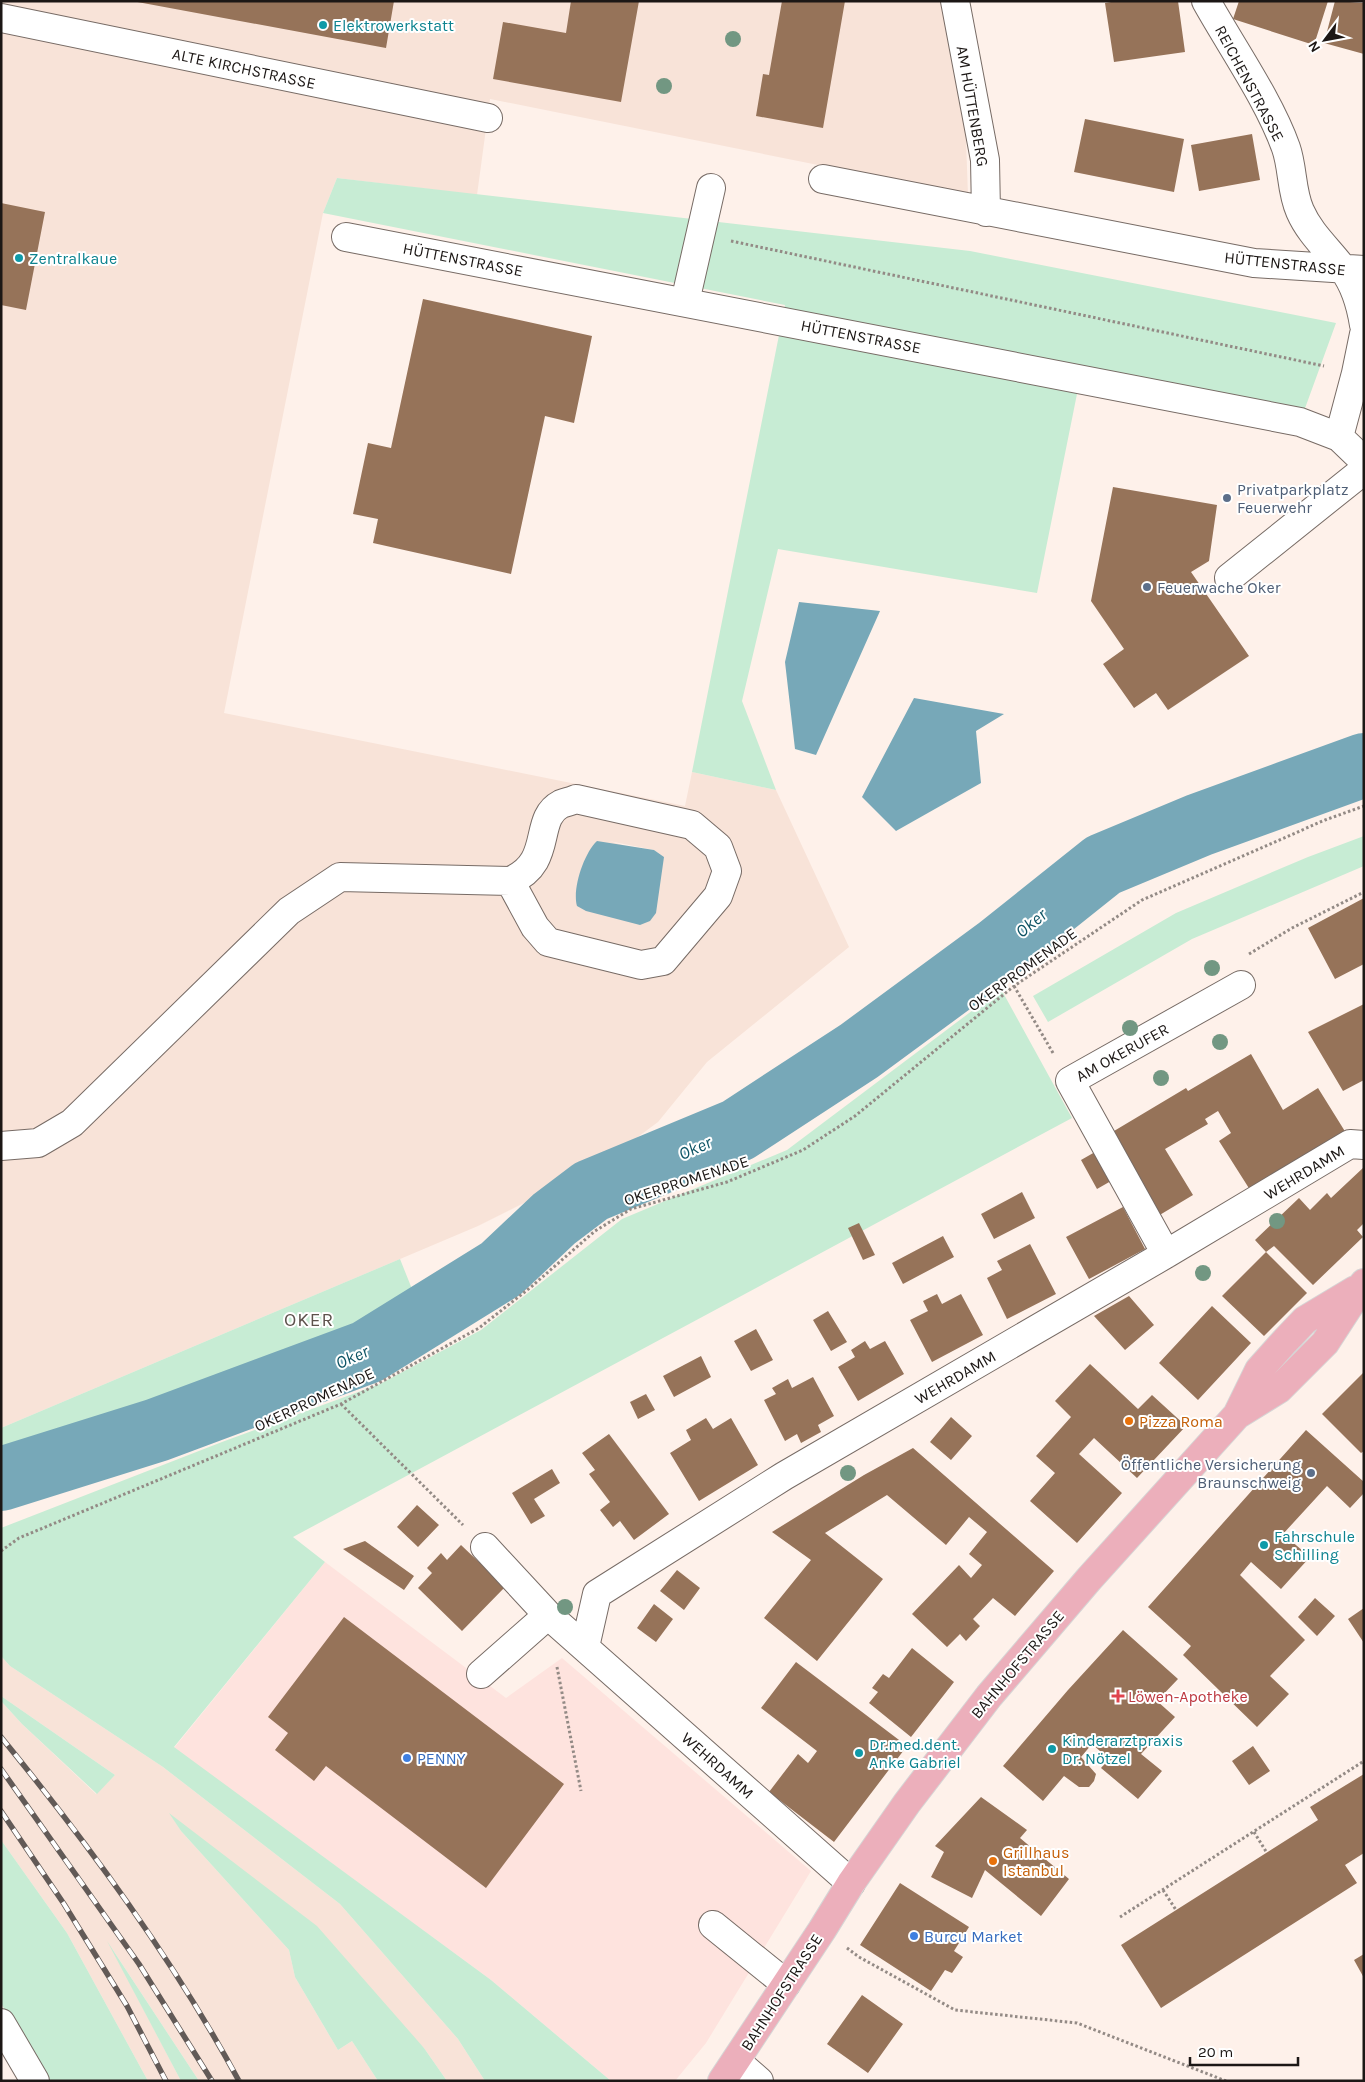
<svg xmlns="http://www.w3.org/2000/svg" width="1365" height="2082" font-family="Karla,sans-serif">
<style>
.commercial{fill:#fee3de}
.built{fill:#f8e3d8;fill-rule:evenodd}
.green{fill:#c7ecd4}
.water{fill:#77a8b8}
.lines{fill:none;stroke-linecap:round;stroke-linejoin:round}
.river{stroke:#77a8b8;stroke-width:64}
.building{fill:#967359}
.minor-casing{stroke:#776b65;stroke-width:30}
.major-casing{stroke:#d6d5d5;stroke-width:30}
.path{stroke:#938a85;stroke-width:3;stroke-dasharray:2.5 2.5;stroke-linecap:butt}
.minor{stroke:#fff;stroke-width:28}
.major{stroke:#ecafbb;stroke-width:28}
.rail-casing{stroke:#625a57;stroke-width:5.5}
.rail{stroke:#fff;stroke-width:4;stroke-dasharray:11;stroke-linecap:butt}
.tree{fill:#729782}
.culture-dot{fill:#0f9aa8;stroke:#fff;stroke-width:2}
.service-dot{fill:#5c6f8a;stroke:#fff;stroke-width:2}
.food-dot{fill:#e8710a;stroke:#fff;stroke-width:2}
.health-dot{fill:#e0444e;stroke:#fff;stroke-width:2}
.shop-dot{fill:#3f7fe0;stroke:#fff;stroke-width:2}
.labels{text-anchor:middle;stroke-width:4;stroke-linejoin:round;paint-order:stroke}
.culture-label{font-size:16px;fill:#0d838f;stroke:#fff;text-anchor:start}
.street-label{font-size:16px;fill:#1c1715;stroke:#fff}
.service-label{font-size:16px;fill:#4e5e75;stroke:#fff;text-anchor:start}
.food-label{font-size:16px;fill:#c56008;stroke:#fff;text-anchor:start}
.health-label{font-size:16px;fill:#be3a42;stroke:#fff;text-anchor:start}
.shop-label{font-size:16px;fill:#366cbe;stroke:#fff;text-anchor:start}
.water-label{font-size:18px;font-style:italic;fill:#0e5465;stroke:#fff}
.quarter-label{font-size:19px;letter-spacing:1px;fill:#5d524c;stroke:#fff}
</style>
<rect width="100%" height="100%" fill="#fef1ea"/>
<path class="commercial" d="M325,1562L506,1698L562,1658L811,1871L706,2043L675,2081H611L491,1980L174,1748Z"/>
<path class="built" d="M1,1H944L964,87L968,195L490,99L477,195L337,178L323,213L224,713L685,806L692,772L776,790L849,947L707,1062L658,1122L600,1165L478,1226L1,1428ZM609,841L654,850L664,857Z
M1,1656L10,1666L163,1767L340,1904L458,2039L485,2081H447L424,2048L171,1815L181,1831L289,1950L295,1977L338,2050L352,2041L378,2081H199L111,1947L181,2081H148L67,1933L1,1840V1701L22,1724L96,1794L115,1775L1,1696Z"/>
<path class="green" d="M337,178L970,251L1336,323L1300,422L1080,379L1037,593L778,549L742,701L776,790L692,772L785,305L323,213Z
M1364,836V866L1192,939L1048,1022L1033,996L1176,913L1308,857Z
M1001,989L1072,1118L293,1537L325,1562L174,1747L491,1980L611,2081H485L458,2039L340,1904L163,1767L10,1666L1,1656V1528L222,1442L380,1384L481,1330L622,1219L787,1150Z
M400,1259L414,1294L364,1327L1,1483V1428Z
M1,1696L115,1775L97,1794L22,1724L1,1701Z
M169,1813L317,1926L424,2048L447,2081H378L352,2041L338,2050L295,1977L289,1950L181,1831Z
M1,1840L67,1933L148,2081H43L1,2003Z
M107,1941L199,2081H181Z"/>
<path class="water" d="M799,602L880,611L816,755L795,749L785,662Z
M914,698L1004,714L976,731L981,783L896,831L862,797Z
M597,841L654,850L664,857L656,913L650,921L640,925L586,911L577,906C572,889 584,853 597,841Z"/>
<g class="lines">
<path class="river" d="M1,1479L157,1430L367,1352L501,1269L554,1219L591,1191L738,1130L859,1051L999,948L1103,865L1199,825L1364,765"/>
</g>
<path class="building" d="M132,1H394L386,48Z
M571,1H639L621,102L493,79L503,22L566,33Z
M782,1H845L823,128L756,116L763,74L769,75Z
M1117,1H1178L1185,52L1114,62L1105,3Z
M1239,1H1328L1314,45L1233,19Z
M1335,1L1364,3V54L1324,43Z
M1085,119L1184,139L1174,192L1074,172Z
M1252,134L1260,180L1199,191L1191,145Z
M1,203L45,212L26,310L1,305Z
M423,299L592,336L574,423L545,416L511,574L373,543L378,519L353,514L368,443L391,448Z
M1113,487L1217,505L1209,561L1191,572L1249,656L1168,710L1156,693L1134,708L1103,664L1124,649L1091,601Z
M1364,898V964L1335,979L1308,928Z
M1364,1004V1080L1343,1091L1308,1032Z
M1251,1054L1283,1110L1318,1088L1346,1133L1252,1193L1219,1141L1231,1133L1218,1111L1205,1119L1208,1124L1165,1149L1193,1195L1158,1216L1109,1134L1186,1088L1188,1091Z
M1095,1152L1111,1181L1097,1189L1081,1160Z
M1364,1167V1223L1357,1230L1363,1237L1313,1285L1274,1246L1266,1252L1255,1240L1299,1198L1310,1210L1327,1193L1331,1198Z
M1022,1192L1035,1218L994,1239L981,1214Z
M1123,1207L1145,1249L1089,1279L1066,1237Z
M859,1223L875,1255L863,1260L848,1228Z
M943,1236L954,1257L903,1284L892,1263Z
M1030,1244L1056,1294L1007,1319L987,1278L1002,1270L997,1261Z
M1266,1252L1307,1293L1264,1336L1222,1296Z
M937,1294L942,1304L961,1294L983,1335L932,1362L910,1320L928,1311L923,1301Z
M1129,1296L1154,1325L1125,1350L1094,1316Z
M1212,1306L1251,1343L1198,1400L1159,1363Z
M828,1311L847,1342L831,1351L813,1320Z
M756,1329L773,1360L751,1371L734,1341Z
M865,1341L870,1349L885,1341L904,1374L858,1401L838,1367L855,1357L851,1350Z
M701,1356L711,1377L674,1397L663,1376Z
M1090,1364L1138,1409L1152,1395L1186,1426L1137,1478L1094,1438L1079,1454L1122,1493L1077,1543L1030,1501L1055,1473L1036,1456L1071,1417L1055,1401Z
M1364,1372V1451L1361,1453L1322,1414Z
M813,1377L834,1416L818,1425L821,1432L801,1443L797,1434L785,1441L764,1400L776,1394L772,1388L788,1379L792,1388Z
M646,1394L655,1410L638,1419L630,1402Z
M951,1417L972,1436L951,1460L930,1442Z
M706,1418L713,1429L731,1418L758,1465L699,1501L670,1453L691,1440L686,1430Z
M1306,1430L1364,1482V1493L1350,1508L1327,1486L1283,1534L1310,1557L1281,1589L1251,1562L1240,1575L1305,1640L1270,1676L1289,1694L1257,1727L1183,1655L1191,1646L1148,1607Z
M609,1434L669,1514L634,1540L620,1521L613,1527L600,1510L610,1502L589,1474L595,1470L582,1453Z
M913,1448L1054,1571L1015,1616L993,1598L973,1619L980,1626L966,1641L960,1634L947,1647L912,1614L959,1565L971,1578L982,1565L969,1554L987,1532L969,1517L946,1545L887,1495L825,1533L883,1579L817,1661L764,1618L811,1560L772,1532L864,1475Z
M552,1469L560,1483L534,1499L545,1516L531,1524L512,1493Z
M417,1505L439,1525L418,1547L397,1527Z
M365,1541L414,1576L404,1590L343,1549Z
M461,1545L505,1587L462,1631L418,1588L432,1573L427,1568L441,1553L447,1560Z
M677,1570L700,1588L684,1610L660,1591Z
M1315,1598L1335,1616L1317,1636L1298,1617Z
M654,1604L673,1619L656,1642L637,1628Z
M1364,1608V1643L1348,1619Z
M344,1617L564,1784L486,1888L326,1766L314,1781L275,1750L288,1733L268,1717Z
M1123,1630L1178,1679L1157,1701L1175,1717L1141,1754L1162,1771L1138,1799L1101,1768L1109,1759L1092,1744L1081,1757L1096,1774L1094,1781L1089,1787H1079L1064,1776L1043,1801L1003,1766L1068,1690Z
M912,1648L954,1682L911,1737L869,1703L878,1692L872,1688L883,1674L889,1678Z
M796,1662L907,1746L834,1842L769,1792L798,1754L808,1763L817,1751L761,1708Z
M1253,1746L1270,1771L1249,1785L1232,1761Z
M1364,1774V1853L1345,1865L1357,1883L1161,2008L1121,1945L1318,1820L1310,1807Z
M981,1797L1027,1830L1020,1838L1069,1879L1041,1916L985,1870L972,1898L931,1877L944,1852L935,1846Z
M900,1883L969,1927L954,1951L963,1957L952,1973L945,1970L931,1991L860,1945Z
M1364,1954V1978L1354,1960Z
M862,1995L903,2024L868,2073L827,2044Z"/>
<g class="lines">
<defs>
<path id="minor" d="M955,1L985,160L986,212
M1206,1C1231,46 1269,100 1286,148C1293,168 1291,191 1300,211C1310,234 1328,249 1343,269C1355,285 1361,306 1364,325
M1,18L488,118
M823,179L1254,263L1364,270
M346,237L1300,422L1339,437L1364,461
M685,302L711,188
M1339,437L1356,373L1364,334
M1229,578L1364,470
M1,1146L38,1143L72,1123L289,911L340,877L510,881C555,862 532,819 561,804C566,802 572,801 576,799L692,825L718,847L727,871L718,896L663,961L641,965L548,942L535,927L510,881
M1166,1254L1070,1081L1241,985
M485,1547L548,1615L851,1883
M585,1647L597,1594L784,1476L1166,1254L1350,1144L1364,1145
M481,1674L548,1615
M713,1925L786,1984
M1,2023L35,2081
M736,2061L759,2081"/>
<path id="major" d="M1237,1415L1259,1370L1285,1341L1305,1320L1355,1290
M722,2081L822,1930L851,1883L907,1803L989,1696L1089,1579L1237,1415L1279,1389L1325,1343L1364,1283"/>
</defs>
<use href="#minor" class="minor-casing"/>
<use href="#major" class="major-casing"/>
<path class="path" d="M731,241L1324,366
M1249,954L1292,928L1364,892
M1014,986L1053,1053
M341,1404L463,1525
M1,1551L19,1538L341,1404L479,1328L531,1287L595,1231L631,1209L727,1182L803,1150L855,1116L1014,986L1142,900L1325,820L1364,806
M557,1667L581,1791
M1254,1832L1267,1853
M1163,1890L1176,1910
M1120,1917L1364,1761
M847,1948L859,1957L955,2010L1077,2023L1226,2081"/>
<use href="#minor" class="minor"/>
<use href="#major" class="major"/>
<defs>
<path id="rail" d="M1,1737C89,1845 173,1959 239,2081
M1,1769L139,1964L212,2081
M1,1811L64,1904L127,2006L166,2081"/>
</defs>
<use href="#rail" class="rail-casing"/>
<use href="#rail" class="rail"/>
</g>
<g class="tree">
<circle cx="733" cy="39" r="8"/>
<circle cx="664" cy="86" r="8"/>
<circle cx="1212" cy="968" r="8"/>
<circle cx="1130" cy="1028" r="8"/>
<circle cx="1220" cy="1042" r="8"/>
<circle cx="1161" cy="1078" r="8"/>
<circle cx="1277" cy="1221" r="8"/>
<circle cx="1203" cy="1273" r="8"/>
<circle cx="848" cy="1473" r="8"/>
<circle cx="565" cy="1607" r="8"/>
</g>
<g class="culture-dot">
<circle cx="323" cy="25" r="5"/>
<circle cx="19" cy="258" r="5"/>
<circle cx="1264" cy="1545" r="5"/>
<circle cx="1052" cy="1749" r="5"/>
<circle cx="859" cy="1753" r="5"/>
</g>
<g class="service-dot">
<circle cx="1227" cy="498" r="5"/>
<circle cx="1147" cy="587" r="5"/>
<circle cx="1311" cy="1473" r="5"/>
</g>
<g class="food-dot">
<circle cx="1129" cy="1421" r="5"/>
<circle cx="993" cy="1861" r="5"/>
</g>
<path class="health-dot" d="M1115.5 1688.5h5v5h5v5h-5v5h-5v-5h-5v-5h5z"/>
<g class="shop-dot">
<circle cx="407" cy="1758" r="5"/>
<circle cx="914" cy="1936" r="5"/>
</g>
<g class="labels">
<g class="culture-label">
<text x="333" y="31">Elektrowerkstatt</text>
<text x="29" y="264">Zentralkaue</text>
<text x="1274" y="1542">Fahrschule<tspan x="1274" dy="18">Schilling</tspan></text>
<text x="1062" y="1746">Kinderarztpraxis<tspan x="1062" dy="18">Dr. Nötzel</tspan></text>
<text x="869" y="1750">Dr.med.dent.<tspan x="869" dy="18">Anke Gabriel</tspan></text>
</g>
<g class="street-label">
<text transform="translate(244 68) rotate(12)" y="6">ALTE KIRCHSTRASSE</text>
<text transform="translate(1250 83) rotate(62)" y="6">REICHENSTRASSE</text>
<text transform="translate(973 106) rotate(80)" y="6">AM HÜTTENBERG</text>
<text transform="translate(463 259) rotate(11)" y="6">HÜTTENSTRASSE</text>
<text transform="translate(1285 263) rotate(6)" y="6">HÜTTENSTRASSE</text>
<text transform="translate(861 336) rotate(11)" y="6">HÜTTENSTRASSE</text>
<text transform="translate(1022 969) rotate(-36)" y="6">OKERPROMENADE</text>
<text transform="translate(1122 1052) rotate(-29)" y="6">AM OKERUFER</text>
<text transform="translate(1304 1172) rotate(-31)" y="6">WEHRDAMM</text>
<text transform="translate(686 1180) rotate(-18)" y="6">OKERPROMENADE</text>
<text transform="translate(955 1377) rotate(-30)" y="6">WEHRDAMM</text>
<text transform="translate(314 1399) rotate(-25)" y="6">OKERPROMENADE</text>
<text transform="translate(1017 1664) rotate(-50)" y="6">BAHNHOFSTRASSE</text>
<text transform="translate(718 1765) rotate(42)" y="6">WEHRDAMM</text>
<text transform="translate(781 1992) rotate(-57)" y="6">BAHNHOFSTRASSE</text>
</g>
<g class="service-label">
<text x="1237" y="495">Privatparkplatz<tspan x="1237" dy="18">Feuerwehr</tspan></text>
<text x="1157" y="593">Feuerwache Oker</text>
<text x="1301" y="1470" text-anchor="end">Öffentliche Versicherung<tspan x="1301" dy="18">Braunschweig</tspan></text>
</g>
<g class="food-label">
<text x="1139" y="1427">Pizza Roma</text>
<text x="1003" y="1858">Grillhaus<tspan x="1003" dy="18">Istanbul</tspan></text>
</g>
<g class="health-label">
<text x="1128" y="1702">Löwen-Apotheke</text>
</g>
<g class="shop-label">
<text x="417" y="1764">PENNY</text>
<text x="924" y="1942">Burcu Market</text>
</g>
<g class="water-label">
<text transform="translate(1031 923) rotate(-39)" y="6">Oker</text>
<text transform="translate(695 1148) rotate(-23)" y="6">Oker</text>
<text transform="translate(352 1357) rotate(-23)" y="6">Oker</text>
</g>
<g class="quarter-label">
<text x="309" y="1326">OKER</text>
</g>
</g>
<rect width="1365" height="2082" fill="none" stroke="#1c1715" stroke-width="5"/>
<g transform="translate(1325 40) rotate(238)" stroke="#ffffff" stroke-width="4" paint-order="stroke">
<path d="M0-4L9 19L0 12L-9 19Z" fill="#1c1715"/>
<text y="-8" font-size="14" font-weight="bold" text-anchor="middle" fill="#1c1715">N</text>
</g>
<path d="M1190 2057v8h108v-8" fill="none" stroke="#1c1715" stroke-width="2.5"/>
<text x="1198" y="2057" font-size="15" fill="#1c1715" stroke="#ffffff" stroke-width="4" paint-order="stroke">20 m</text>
</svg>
